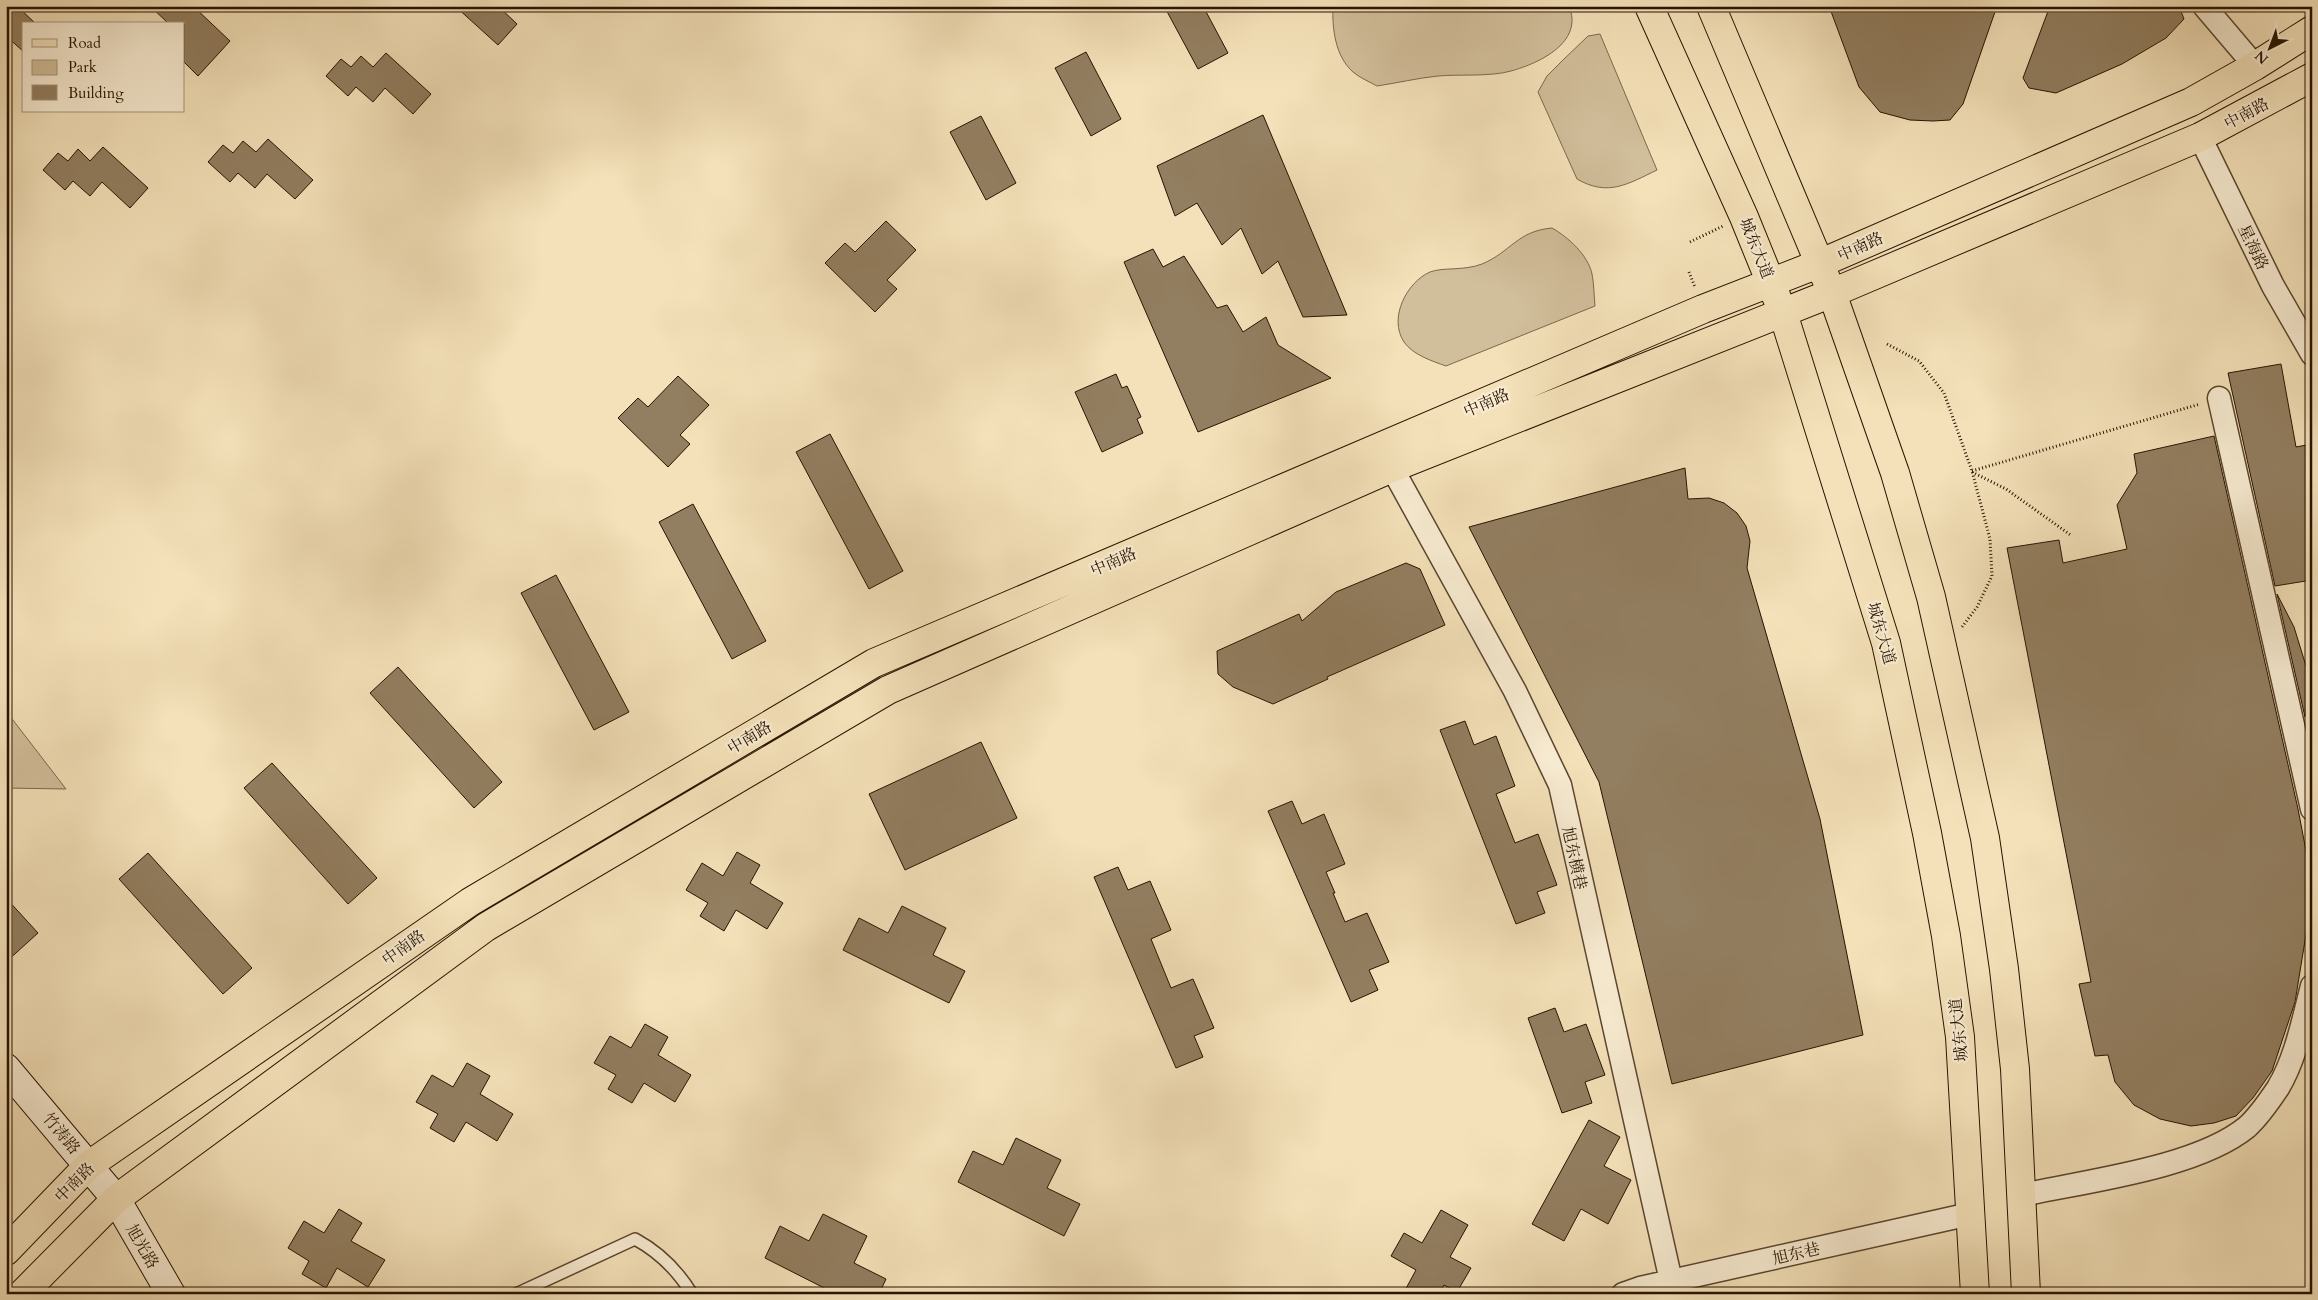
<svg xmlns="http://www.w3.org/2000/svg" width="2318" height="1300" font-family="Cardo,'Noto Serif SC',serif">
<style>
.green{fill:#d1be9a;stroke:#7c684d}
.building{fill:#927e60;stroke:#281300}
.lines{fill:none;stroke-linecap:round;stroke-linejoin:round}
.lane-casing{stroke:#5b462e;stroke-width:14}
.street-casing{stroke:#5b462e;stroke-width:25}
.secondary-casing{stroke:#281300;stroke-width:30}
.primary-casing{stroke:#281300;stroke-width:30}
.path{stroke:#281300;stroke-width:3;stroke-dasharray:1 2.5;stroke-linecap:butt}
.lane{stroke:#f8ecd2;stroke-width:11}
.street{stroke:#f8ecd2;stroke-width:22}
.secondary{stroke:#f8ecd2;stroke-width:28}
.primary{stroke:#f4e1b9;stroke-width:28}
.labels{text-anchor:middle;stroke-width:4.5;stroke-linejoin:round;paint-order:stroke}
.street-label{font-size:16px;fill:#281300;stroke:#f8ecd2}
</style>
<rect width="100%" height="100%" fill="#f4e1b9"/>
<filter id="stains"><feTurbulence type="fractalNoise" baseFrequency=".004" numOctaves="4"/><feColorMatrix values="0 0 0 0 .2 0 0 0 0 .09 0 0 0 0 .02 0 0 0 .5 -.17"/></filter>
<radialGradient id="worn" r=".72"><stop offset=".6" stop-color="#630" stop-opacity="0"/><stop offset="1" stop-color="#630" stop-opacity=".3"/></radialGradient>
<path class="green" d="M1333,6H1569C1584,42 1540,63 1511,71C1490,77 1460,74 1438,76C1418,78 1397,83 1377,86C1370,82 1360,78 1353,72C1335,56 1332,28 1333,6Z
M1600,34L1657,170C1628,184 1608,197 1577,179L1538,92L1547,76L1562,61L1588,36Z
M1552,228C1568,237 1588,255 1592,274C1594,284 1594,296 1595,306L1446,366C1432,361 1413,355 1404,342C1388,318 1407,282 1430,272C1443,267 1464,271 1482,264C1511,252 1517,231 1552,228Z
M6,711L66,789L6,788Z"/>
<path class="building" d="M6,6H17L36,24H24V52L6,36Z
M150,6H193L230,41L198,76L184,62V24H169Z
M455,6H498L517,24L498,45Z
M1164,6H1203L1228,53L1198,69Z
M1829,6H1997L1963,104L1950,120L1933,121L1910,120L1880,112L1859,87Z
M2050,6H2179L2184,19L2166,38L2122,64L2056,93L2029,88L2023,78Z
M1086,52L1121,119L1091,136L1055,68Z
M386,53L431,94L413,114L385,88L373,102L356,87L348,96L326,76L341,59L351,67L361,56L373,67Z
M1263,115L1347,315L1303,317L1278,261L1262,274L1241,228L1222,245L1197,203L1175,216L1157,166Z
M981,116L1016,183L986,200L950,132Z
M268,139L313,180L295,199L267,174L255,188L238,173L230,182L208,162L223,145L233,153L243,141L256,152Z
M103,147L148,188L130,208L102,182L90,196L73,181L65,190L43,170L58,153L68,161L78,149L90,161Z
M886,221L916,250L887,280L897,289L875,312L825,263L845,243L855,252Z
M1153,249L1163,267L1184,256L1217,308L1227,305L1243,332L1266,317L1278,345L1331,378L1198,432L1124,262Z
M2281,364L2296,447L2312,444V580L2275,586L2228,373Z
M1116,374L1122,388L1127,386L1141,417L1137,419L1143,433L1102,452L1075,392Z
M678,376L709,405L680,435L690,444L668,467L618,418L638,398L648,407Z
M830,434L903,571L869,589L796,452Z
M2214,436L2298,809L2312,882V898L2295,1002L2272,1071L2253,1098L2236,1116L2214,1123L2191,1126L2160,1119L2134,1105L2115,1082L2108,1055L2095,1056L2079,984L2091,982L2007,548L2059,540L2063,563L2127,549L2117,505L2137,473L2134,454Z
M1685,468L1688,499L1709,498L1724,503L1737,513L1746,526L1750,541L1747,568L1820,819L1863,1035L1672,1084L1599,782L1469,527Z
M693,504L766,641L732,659L659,522Z
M1406,563L1420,569L1445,625L1327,677L1328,679L1273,704L1233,687L1218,674L1217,651L1299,614L1302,621L1336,592Z
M556,575L629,712L594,730L521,593Z
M2277,594L2294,627L2310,679L2305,717Z
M398,667L502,782L474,808L370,693Z
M1465,721L1474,745L1496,736L1515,786L1496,794L1515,843L1538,834L1557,885L1537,892L1545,913L1516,924L1440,730Z
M981,742L1017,818L905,870L869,794Z
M272,763L377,878L348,904L244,788Z
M1292,801L1302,824L1324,814L1345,864L1326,872L1335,893H1333L1345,922L1367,913L1389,962L1369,970L1378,990L1351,1002L1268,811Z
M737,852L760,865L750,883L783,903L767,929L736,910L724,931L700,916L708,903L686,890L702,863L723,876Z
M148,853L252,968L223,994L119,879Z
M1118,867L1128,890L1150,881L1171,930L1151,939L1171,988L1193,979L1214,1028L1194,1036L1203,1057L1176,1068L1094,877Z
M6,898L38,933L6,962Z
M902,906L946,928L933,955L965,971L949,1003L843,950L859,918L888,933Z
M1555,1008L1564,1032L1586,1024L1605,1075L1585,1082L1592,1103L1562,1113L1528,1018Z
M645,1024L668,1037L658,1055L691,1075L675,1102L644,1083L632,1103L608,1089L616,1075L594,1063L610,1036L631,1048Z
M467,1063L490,1076L480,1094L513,1114L497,1141L466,1122L454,1142L430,1128L438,1114L416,1102L432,1075L453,1087Z
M1589,1120L1620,1137L1604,1166L1631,1180L1608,1224L1581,1209L1564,1241L1532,1224Z
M1016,1138L1061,1160L1047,1188L1080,1204L1064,1236L958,1182L973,1151L1003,1165Z
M339,1209L362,1223L351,1241L385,1260L368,1287L337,1268L326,1288L302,1274L309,1261L288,1248L304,1221L324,1233Z
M1441,1210L1468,1225L1450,1257L1471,1268L1457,1292L1444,1285L1439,1294H1403L1416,1270L1391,1256L1404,1233L1422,1243Z
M823,1214L867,1236L854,1263L886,1279L879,1294H836L765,1258L780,1226L809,1241Z"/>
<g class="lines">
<defs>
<path id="lane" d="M516,1294L635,1239C659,1252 678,1271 692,1294"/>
<path id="street" d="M2204,6L2255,66
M2200,137L2273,286L2312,354
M2219,398L2312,809
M1392,468L1515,691L1560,785L1671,1281
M2022,1195C2086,1181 2197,1168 2247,1127C2258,1117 2270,1100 2278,1088C2296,1058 2303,1020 2312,986
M1623,1294L1640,1288L1970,1214"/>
<path id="secondary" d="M6,1068L116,1199L171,1294"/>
<path id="primary" d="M1649,6L1744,217L1783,313L1886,643L1927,833L1946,936L1960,1037L1975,1294
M1711,6L1832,293L1895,473L1931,597L1985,838L2004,969L2015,1069L2026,1294
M6,1251L89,1165L470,902L874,663L1703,309L1821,263L2191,102L2255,66L2312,30
M22,1294L116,1199L486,927L888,690L1392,468L1832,293L2200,137L2312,77"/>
</defs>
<use href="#lane" class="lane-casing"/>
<use href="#street" class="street-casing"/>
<use href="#secondary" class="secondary-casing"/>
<use href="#primary" class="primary-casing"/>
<path class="path" d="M1690,242L1723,226
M1689,272L1695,287
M1887,344L1919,361L1944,393L1972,471L1990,539L1992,576L1977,607L1962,627
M1972,471L2200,404
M1972,472L2006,489L2072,536"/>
<use href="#lane" class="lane"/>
<use href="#street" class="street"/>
<use href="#secondary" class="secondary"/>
<use href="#primary" class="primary"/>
</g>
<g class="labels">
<g class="street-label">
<text transform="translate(2246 113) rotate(-28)" y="6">中南路</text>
<text transform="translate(1860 246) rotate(-24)" y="6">中南路</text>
<text transform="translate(2254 247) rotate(64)" y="6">星海路</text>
<text transform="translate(1757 248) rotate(68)" y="6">城东大道</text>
<text transform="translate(1486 402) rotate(-23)" y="6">中南路</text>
<text transform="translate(1113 561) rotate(-23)" y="6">中南路</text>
<text transform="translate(1882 633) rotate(74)" y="6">城东大道</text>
<text transform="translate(749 737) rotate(-31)" y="6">中南路</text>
<text transform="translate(1575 858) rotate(78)" y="6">旭东横巷</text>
<text transform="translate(403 947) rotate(-35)" y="6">中南路</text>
<text transform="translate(1958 1030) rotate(-96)" y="6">城东大道</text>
<text transform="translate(62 1133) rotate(50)" y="6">竹涛路</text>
<text transform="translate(74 1182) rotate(-45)" y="6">中南路</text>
<text transform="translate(143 1246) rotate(60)" y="6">旭光路</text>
<text transform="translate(1796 1253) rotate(-13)" y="6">旭东巷</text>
</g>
</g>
<rect width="2318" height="1300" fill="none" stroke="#f4e1b9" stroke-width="25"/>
<rect x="8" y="8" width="2303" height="1285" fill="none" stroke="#281300" stroke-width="2.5"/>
<rect x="12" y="12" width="2293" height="1275" fill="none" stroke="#281300"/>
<rect x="22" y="22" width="162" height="90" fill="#f8ecd2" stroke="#a5957e"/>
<rect x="32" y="39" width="25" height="8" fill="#f4e1b9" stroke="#a5957e"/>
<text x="68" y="48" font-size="15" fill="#281300">Road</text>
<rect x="32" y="60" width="25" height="15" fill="#d1be9a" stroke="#a5957e"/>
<text x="68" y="72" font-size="15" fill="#281300">Park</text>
<rect x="32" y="85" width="25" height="15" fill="#927e60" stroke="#a5957e"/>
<text x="68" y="98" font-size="15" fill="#281300">Building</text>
<g transform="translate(2270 48) rotate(222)" stroke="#f8ecd2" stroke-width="4" paint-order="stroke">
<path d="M0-4L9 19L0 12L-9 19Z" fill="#281300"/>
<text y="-8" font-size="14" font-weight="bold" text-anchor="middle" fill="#281300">N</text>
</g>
<rect width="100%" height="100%" filter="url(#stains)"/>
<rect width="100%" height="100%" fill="url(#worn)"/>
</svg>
